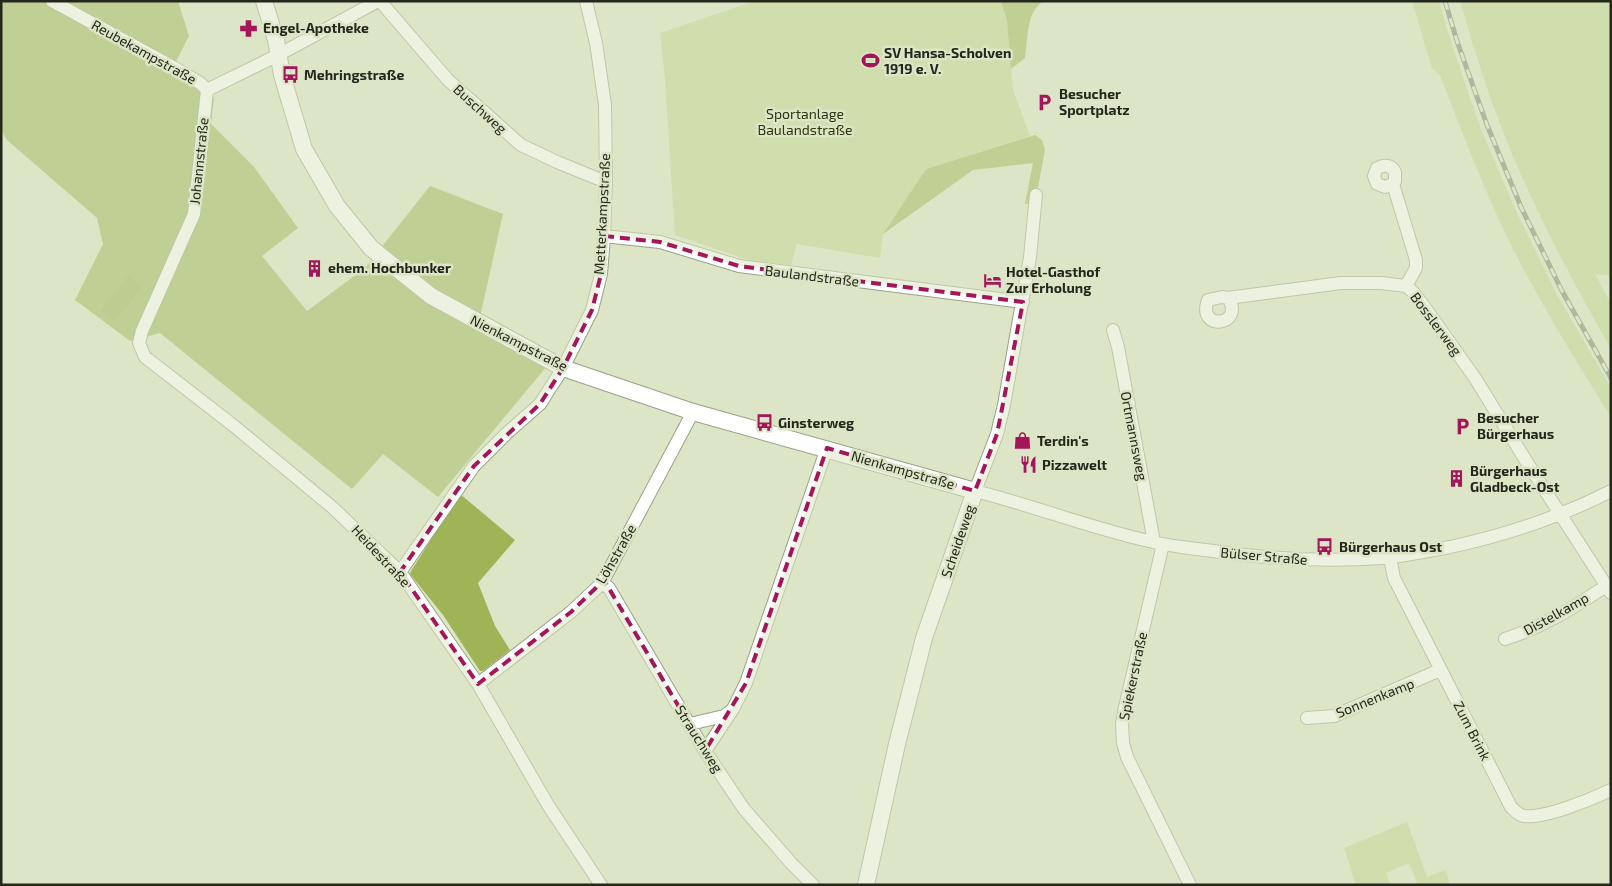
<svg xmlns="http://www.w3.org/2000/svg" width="1612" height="886" font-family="'Exo 2',sans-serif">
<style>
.green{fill:#c0d38c}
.forest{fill:#9eb457}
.water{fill:#98ad50}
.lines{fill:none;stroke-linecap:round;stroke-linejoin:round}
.minor-casing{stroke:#99a285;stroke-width:14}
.tertiary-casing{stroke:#99a285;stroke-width:18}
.minor{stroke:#fff;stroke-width:12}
.tertiary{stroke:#fff;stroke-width:16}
.rail-casing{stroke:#797f6b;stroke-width:5}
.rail{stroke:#dce5c6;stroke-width:3;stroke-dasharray:9;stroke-linecap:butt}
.marked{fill:none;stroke:#a41559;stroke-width:4;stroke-dasharray:10 6;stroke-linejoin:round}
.labels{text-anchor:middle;stroke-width:5;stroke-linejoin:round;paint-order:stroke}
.poi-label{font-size:14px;font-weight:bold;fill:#24271c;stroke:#dce5c6;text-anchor:start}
.street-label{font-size:14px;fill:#24271c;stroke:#dce5c6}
.park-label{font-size:14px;fill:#2c350d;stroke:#dce5c6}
</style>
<rect width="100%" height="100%" fill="#dce5c6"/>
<path class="green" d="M755,1H1001L1007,21L1013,90L1030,136L926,169L883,234L880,258L797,244L791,265L749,260L675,235L665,79L660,33Z
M1412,1H1439L1451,42L1480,127L1515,209L1557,295L1611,388V417C1577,363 1544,309 1515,253C1486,195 1463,135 1440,75L1432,68Z
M1460,1H1611V276L1595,274L1611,304V349C1569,275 1529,200 1499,121C1484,82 1472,41 1460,1Z
M1407,822L1427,877L1445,870L1450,885H1418L1409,863L1386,873L1390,885H1356L1344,848Z"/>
<path class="forest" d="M1,1H178L189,36L174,65L202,79L214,98L211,124L254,167L298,228L262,256L307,311L365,268L430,186L503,214L480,317L518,337L557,354L438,497L383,454L352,489L160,333L130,341L75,300L103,244L97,218L7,140L1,130Z
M1001,1H1044C1026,10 1028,40 1025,58L1011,69L1007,21Z
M1035,135L1042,140L1045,150L1035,203L1025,204L1033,163L973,170L883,234L926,169Z
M460,494L515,540L478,583L495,626L510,650L483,671H480L443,615L410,574L411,571Z"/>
<path class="water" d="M128,275L141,287L115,322L101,311Z"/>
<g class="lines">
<defs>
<path id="minor" d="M52,1L173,67L200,83L207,90
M380,1L448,80L521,145L557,162L606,182
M207,90L194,214L142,331L139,343L145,357L234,426L332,507L400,572L478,684L548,805L601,885
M207,90L278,55L378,1
M1393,184L1385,187L1377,184L1374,176L1377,168C1385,164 1391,165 1395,172V181L1393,184L1416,260V268L1406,286
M1036,195L1030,257L1004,405L997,434L975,491C1035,506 1093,529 1153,542C1173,547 1193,548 1213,551C1270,559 1326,562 1383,558C1405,556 1428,551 1450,547C1506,535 1560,517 1611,491
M604,236L660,242L739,266L1023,302
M1228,298C1246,326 1196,332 1208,300L1222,297L1228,298L1341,283H1381L1406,286L1413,292L1423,305L1475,378L1528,464L1611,593
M1113,330L1118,347L1154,542
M1163,544L1125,707L1122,724L1123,743L1127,757L1190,885
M1390,557L1394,578L1511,807C1515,811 1518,815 1524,816C1544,819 1592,799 1611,790
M400,572L474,466L507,433L540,404L563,368L592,310L601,274L604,236L606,182L605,105L596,43L586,1
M602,583L609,588L705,751L744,809L791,863L813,885
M1505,639C1543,627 1573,608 1606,586
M478,684L571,612L602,583L693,412
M1307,718L1334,716L1440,670
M690,724L724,716L731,711
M705,751L733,709L746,683L827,448"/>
<path id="tertiary" d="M264,1L276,40L282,75L304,149L337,206L371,248L431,296L563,368L693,412L975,491L924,638L897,744L866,885"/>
</defs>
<use href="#minor" class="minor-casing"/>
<use href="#tertiary" class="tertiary-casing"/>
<use href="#minor" class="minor"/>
<use href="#tertiary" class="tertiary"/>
<defs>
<path id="rail" d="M1445,1L1457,41L1487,125L1521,207L1562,291L1611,378"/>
</defs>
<use href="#rail" class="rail-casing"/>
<use href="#rail" class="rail"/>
</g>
<path d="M0 0H1612V886H0ZM604,236L660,242L739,266L1023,302L997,434L975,491L827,448L746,683L705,751L604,580L571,612L478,684L400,572L474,466L540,404L563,368L592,310L601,274Z" fill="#dce5c6" fill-opacity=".55" fill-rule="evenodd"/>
<path class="marked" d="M604,236L660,242L739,266L1023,302L997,434L975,491L827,448L746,683L705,751L604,580L571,612L478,684L400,572L474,466L540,404L563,368L592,310L601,274Z"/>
<defs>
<symbol id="pharmacy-bare" viewBox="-9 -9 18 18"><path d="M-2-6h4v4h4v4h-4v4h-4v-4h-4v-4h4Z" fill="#a41559" stroke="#dce5c6" stroke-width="2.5" paint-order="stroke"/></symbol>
<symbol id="stadium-bare" viewBox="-9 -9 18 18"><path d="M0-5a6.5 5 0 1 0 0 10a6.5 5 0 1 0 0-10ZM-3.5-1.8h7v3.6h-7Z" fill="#a41559" stroke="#dce5c6" stroke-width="2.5" paint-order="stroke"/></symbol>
<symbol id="bus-bare" viewBox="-9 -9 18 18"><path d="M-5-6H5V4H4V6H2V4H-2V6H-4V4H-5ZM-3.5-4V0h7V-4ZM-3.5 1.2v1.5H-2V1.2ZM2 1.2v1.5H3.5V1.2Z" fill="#a41559" stroke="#dce5c6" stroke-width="2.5" paint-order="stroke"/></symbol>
<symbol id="parking-bare" viewBox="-9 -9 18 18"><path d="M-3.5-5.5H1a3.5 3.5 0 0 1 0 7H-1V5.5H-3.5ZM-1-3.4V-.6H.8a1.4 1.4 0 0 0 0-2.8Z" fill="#a41559" stroke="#dce5c6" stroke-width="2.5" paint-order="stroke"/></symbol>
<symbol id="building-bare" viewBox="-9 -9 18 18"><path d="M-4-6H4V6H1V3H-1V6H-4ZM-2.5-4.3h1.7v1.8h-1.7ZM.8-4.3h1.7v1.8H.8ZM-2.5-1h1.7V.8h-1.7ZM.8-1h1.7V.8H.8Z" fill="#a41559" stroke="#dce5c6" stroke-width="2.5" paint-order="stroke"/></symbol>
<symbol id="hotel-bare" viewBox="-9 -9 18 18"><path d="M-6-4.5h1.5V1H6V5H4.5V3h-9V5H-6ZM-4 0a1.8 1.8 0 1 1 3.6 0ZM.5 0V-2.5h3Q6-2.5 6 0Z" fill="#a41559" stroke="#dce5c6" stroke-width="2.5" paint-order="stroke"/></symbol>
<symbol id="shop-bare" viewBox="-9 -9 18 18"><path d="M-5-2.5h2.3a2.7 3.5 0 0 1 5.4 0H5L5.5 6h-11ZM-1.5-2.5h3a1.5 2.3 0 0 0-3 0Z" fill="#a41559" stroke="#dce5c6" stroke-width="2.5" paint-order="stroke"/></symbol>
<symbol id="restaurant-bare" viewBox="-9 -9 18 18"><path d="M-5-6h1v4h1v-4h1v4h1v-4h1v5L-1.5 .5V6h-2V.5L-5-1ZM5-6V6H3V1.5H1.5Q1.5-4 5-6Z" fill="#a41559" stroke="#dce5c6" stroke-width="2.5" paint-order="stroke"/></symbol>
</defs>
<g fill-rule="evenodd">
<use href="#pharmacy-bare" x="236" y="16" width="25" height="25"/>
<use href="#stadium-bare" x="858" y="48" width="25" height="25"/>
<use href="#bus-bare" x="278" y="62" width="25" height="25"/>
<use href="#parking-bare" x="1032" y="90" width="25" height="25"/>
<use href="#building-bare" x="302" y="256" width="25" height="25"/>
<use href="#hotel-bare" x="980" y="268" width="25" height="25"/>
<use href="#bus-bare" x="752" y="410" width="25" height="25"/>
<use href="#parking-bare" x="1450" y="414" width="25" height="25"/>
<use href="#shop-bare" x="1010" y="428" width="25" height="25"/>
<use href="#restaurant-bare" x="1016" y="452" width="25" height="25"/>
<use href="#building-bare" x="1444" y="466" width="25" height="25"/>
<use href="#bus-bare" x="1312" y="534" width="25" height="25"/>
</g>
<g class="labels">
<g class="poi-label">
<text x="263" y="33">Engel-Apotheke</text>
<text x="884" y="58">SV Hansa-Scholven<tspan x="884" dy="16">1919 e. V.</tspan></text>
<text x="304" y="80">Mehringstraße</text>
<text x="1059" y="99">Besucher<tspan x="1059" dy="16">Sportplatz</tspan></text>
<text x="328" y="273">ehem. Hochbunker</text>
<text x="1006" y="277">Hotel-Gasthof<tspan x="1006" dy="16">Zur Erholung</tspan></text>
<text x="1477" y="423">Besucher<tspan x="1477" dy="16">Bürgerhaus</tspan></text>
<text x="778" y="428">Ginsterweg</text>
<text x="1037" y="446">Terdin's</text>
<text x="1042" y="470">Pizzawelt</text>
<text x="1470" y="476">Bürgerhaus<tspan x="1470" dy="16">Gladbeck-Ost</tspan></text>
<text x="1339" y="552">Bürgerhaus Ost</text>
</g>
<g class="street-label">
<text transform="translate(144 52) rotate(29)" y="5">Reubekampstraße</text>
<text transform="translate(480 109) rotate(42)" y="5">Buschweg</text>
<text transform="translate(199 161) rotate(-84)" y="5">Johannstraße</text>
<text transform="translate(602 214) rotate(-87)" y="5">Metterkampstraße</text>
<text transform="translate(812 276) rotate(7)" y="5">Baulandstraße</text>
<text transform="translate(1436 324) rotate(53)" y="5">Bosslerweg</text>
<text transform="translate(519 343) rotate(27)" y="5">Nienkampstraße</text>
<text transform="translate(1134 436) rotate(79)" y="5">Ortmannsweg</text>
<text transform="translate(903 470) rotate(16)" y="5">Nienkampstraße</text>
<text transform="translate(958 541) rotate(-71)" y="5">Scheideweg</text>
<text transform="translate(616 554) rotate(-60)" y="5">Löhstraße</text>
<text transform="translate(381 556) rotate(47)" y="5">Heidestraße</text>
<text transform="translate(1264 556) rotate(5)" y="5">Bülser Straße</text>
<text transform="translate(1556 614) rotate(-29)" y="5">Distelkamp</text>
<text transform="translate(1133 676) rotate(-78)" y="5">Spiekerstraße</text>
<text transform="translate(1375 698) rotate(-22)" y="5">Sonnenkamp</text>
<text transform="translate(1472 731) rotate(63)" y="5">Zum Brink</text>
<text transform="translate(699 739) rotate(58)" y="5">Strauchweg</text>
</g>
<g class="park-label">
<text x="805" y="119">Sportanlage<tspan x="805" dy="16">Baulandstraße</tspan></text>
</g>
</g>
<rect width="1612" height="886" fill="none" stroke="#24271c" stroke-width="5"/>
</svg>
